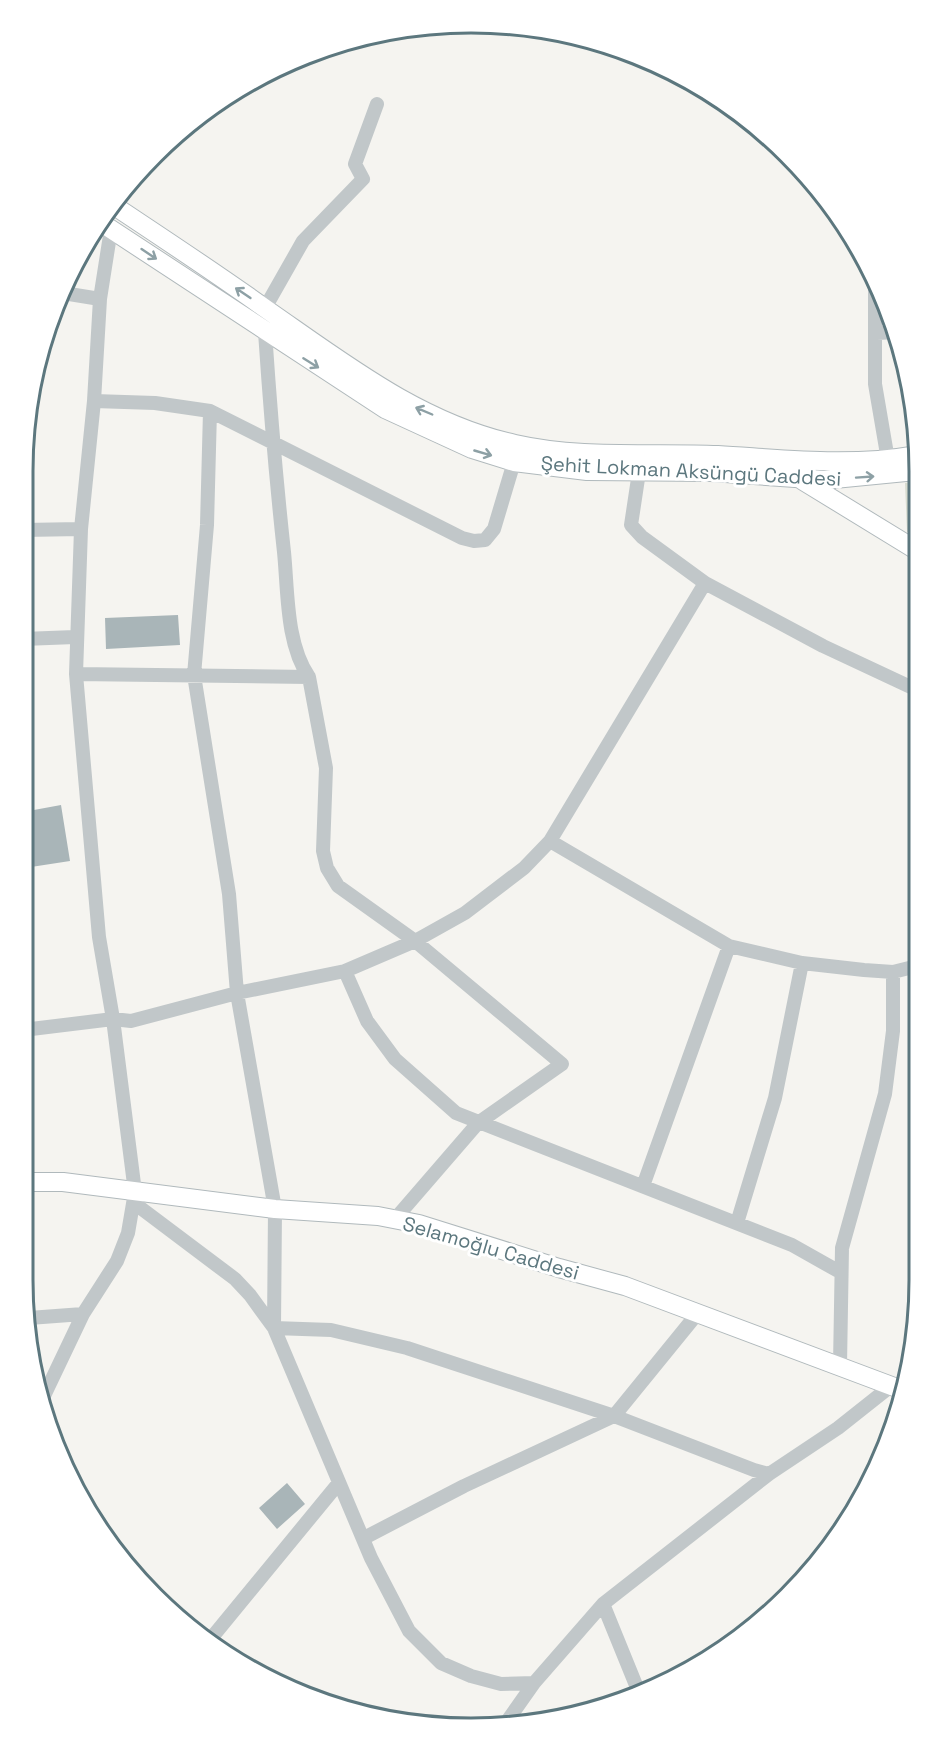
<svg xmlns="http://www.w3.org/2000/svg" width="942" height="1751" font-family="'Space Grotesk',sans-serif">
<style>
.green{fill:#d8dcd0}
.building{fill:#a9b5b8}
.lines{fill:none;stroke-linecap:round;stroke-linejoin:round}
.secondary-casing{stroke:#b0b9bc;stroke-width:20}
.street{stroke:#c1c7c9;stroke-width:14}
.secondary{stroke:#fff;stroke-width:18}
.oneway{stroke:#8da0a5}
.labels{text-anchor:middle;stroke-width:6;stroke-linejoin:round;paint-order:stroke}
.street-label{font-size:20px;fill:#5c777e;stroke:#fff}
.rim{fill:none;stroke:#5c777e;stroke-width:3}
</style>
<rect width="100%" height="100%" fill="#f5f4f0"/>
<path class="green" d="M916,481V537L907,532L905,483Z"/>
<path class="building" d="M178,615L180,645L106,649L105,618Z
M61,805L70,861L31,867L23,812Z
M287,1483L305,1504L277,1529L259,1508Z"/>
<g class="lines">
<defs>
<path id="secondary" d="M113,205C164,239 216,273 266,309C344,363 420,423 515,444C581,459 650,452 718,455C785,459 849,467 916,455
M100,222L385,409L472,449L514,462L587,471L711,472L824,480L916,471
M800,479L916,550
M23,1182H63L275,1209L378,1216L419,1224L559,1268L625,1286L905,1391"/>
</defs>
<use href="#secondary" class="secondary-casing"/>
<path class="street" d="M875,285V384L888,460
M63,293L100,299
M265,308L303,241L363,179L355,164L377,104
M265,332C270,406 276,479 284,552C288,592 286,644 309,677
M877,333L897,332
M94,401L155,403L210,411L462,538L474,541L485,540L494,529L514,462
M210,411L207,525L194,675L229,894L237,993L275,1209L274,1328L331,1330L407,1348L614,1416L754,1470L769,1474
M639,472L631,525L642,537L705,583L823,646L917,690
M23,530L81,529
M23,639L75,637
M76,674L309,677L326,768L323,851L327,868L338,886L415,941L562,1064L478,1123L395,1219
M550,841L729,946L802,963L864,970L893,972L917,966
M345,971L367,1021L395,1059L456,1113L792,1245L840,1272
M23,1030L113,1019L131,1021L237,993L345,971L415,941L465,913L524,868L550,841L705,583
M643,1186L729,946
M134,1203L235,1279L250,1295L274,1328L371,1558L409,1631L441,1663L471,1676L501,1684L534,1683L603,1604L769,1474L838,1428L891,1386
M737,1223L775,1098L802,963
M29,1318L83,1314
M840,1365L842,1248L885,1094L893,1031V972
M42,1400L83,1314L117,1261L128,1233L135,1192L113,1019L99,937L76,674L81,529L94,401L100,299L111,229
M364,1538L464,1486L614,1416L697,1314
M603,1604L640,1695
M209,1641L338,1484
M503,1727L534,1683"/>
<use href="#secondary" class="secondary"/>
</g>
<defs><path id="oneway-shaft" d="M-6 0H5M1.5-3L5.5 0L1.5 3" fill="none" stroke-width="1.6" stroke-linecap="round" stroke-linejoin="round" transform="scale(1.5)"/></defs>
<g class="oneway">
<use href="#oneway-shaft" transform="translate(149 254) rotate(34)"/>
<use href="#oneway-shaft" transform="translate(243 293) rotate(-146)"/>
<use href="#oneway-shaft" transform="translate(311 363) rotate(32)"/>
<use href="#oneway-shaft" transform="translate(424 411) rotate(-157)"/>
<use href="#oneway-shaft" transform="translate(483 453) rotate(16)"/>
<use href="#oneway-shaft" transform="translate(865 477) rotate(-4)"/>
</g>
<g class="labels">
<g class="street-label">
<text transform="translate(691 471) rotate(3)" y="7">Şehit Lokman Aksüngü Caddesi</text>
<text transform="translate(491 1248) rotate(16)" y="7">Selamoğlu Caddesi</text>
</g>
</g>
<path d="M0 0H942V1751H0ZM471 33H471A438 438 0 0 1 909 471V1280A438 438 0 0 1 471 1718H471A438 438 0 0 1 33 1280V471A438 438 0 0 1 471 33Z" fill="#fff" fill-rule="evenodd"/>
<path class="rim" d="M471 33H471A438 438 0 0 1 909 471V1280A438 438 0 0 1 471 1718H471A438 438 0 0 1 33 1280V471A438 438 0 0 1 471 33Z"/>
</svg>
